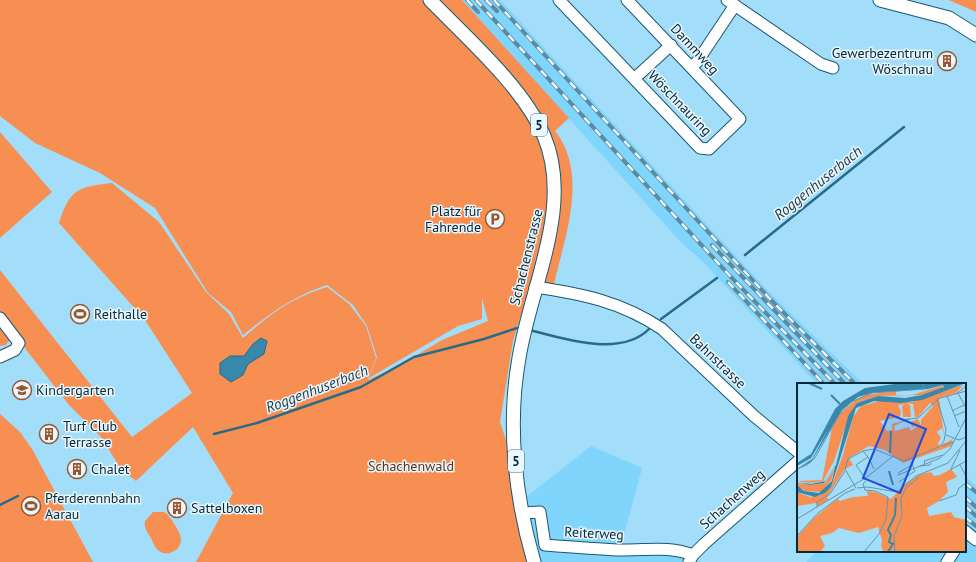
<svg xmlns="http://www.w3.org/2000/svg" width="976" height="562" font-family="'PT Sans',sans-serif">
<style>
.built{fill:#7fd5fc}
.green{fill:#f78f53}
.water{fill:#3788aa;stroke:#296b87}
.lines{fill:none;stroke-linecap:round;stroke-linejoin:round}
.stream{stroke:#296b87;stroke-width:2.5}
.minor-casing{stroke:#1b576f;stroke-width:13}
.major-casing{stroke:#1b576f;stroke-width:15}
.minor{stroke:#fff;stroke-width:11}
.major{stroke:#fff;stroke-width:13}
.rail-casing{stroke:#5c8ba1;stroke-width:4}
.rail{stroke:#e9f7fe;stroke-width:2.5;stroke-dasharray:8;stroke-linecap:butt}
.labels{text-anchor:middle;stroke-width:3;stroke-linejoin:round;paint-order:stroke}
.shield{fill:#e9f7fe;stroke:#4b6672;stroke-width:1}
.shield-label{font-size:13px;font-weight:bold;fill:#072836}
.street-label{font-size:14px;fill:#072836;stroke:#e9f7fe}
.poi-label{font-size:14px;fill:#072836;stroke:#e9f7fe;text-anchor:start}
.park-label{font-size:14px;fill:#5e3219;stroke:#e9f7fe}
.water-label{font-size:15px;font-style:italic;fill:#1e3742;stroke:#e9f7fe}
.inset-river{fill:none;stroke:#3788aa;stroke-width:2}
.inset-road{fill:none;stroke:#6495ac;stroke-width:1}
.view{fill:#1d4ed8;fill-opacity:0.15;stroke:#1d4ed8;stroke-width:2}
.inset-edge{fill:none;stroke:#072836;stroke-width:2}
</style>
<rect width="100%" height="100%" fill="#a2ddfa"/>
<path class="built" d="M462,0H500L769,292L863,384H817L706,265L676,237Z
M591,446L642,468L620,550L678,549L689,562H528L515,506Z
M965,476L976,486V533L965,524Z
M965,531L976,540V562H806L817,551H965Z"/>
<path class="green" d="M0,0H423L508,89L530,116L540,139L550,181L547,231L513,341L500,422L506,440L515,506L528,562H196L233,493L193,427L136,481L121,469L101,437L69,405L0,316V270L132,437L192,393L145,320L59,223C70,189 77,187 112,183L159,222L206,292L229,314L243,338C272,313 289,299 327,287L349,304L366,326L376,358L368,380L397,367L442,340L488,321L482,298V319L458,326L369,378L377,357L367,326L353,305L327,285C292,297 272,312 243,335L231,312L208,293L155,208L100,173L35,143L0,116Z
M436,0H462L569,118L555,131C589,174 565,236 554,284L544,283L560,207L559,172L552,143Z
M948,0H976V12L951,1Z
M0,132L52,192L0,238Z
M0,324L10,339L6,345L0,346Z
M0,414L20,432L32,449L93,562H0Z
M153,512H164L167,514C172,520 180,531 181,539C182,549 168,558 159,551C155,548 153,543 151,538C147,532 144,528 145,521Z"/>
<path class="water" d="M261,338L267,341L264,354L248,364L243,375L231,382L220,374V363L230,356H244L253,344Z"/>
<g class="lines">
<path class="stream" d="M745,255L904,127
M661,319L717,278
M530,330C564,339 622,358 650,328
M214,434L257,423L361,387L414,357L484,339L517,328
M0,505L18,496"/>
<defs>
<path id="minor" d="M559,0L700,148L709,149L740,119L627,0
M727,0L821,64L833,68
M691,67L697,62L735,5
M635,78L671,45
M535,287C583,294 622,302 662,329L754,416L798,452
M0,318L19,343L15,350L0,357
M522,513L540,512L545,545C570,547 595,549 619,550C645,551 668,545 693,555
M965,531L976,540
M689,562L693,555L704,544L798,461
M947,562L954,551"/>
<path id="major" d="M430,0C467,38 524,88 544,136C574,207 530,287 519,358C507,425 515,497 534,562
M880,0L949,18L976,35"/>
</defs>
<use href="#minor" class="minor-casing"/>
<use href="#major" class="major-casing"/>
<use href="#minor" class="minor"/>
<use href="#major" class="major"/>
<defs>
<path id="rail" d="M467,0L478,12
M476,0L730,276L835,384
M486,0L497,11
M494,0L771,300L855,384
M712,245L845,384
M728,282L824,384
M965,483L976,492
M965,497L976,507
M965,506L976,516
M965,517L976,526"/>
</defs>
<use href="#rail" class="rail-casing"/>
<use href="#rail" class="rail"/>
</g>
<defs>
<symbol id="building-ring" viewBox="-11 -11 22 22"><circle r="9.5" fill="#e9f7fe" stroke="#9c562d" stroke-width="1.5"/><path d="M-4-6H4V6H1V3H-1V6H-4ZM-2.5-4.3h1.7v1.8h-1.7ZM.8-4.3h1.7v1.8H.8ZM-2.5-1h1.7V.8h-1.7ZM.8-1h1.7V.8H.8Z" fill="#9c562d"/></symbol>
<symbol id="parking-ring" viewBox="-11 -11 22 22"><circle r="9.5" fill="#e9f7fe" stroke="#9c562d" stroke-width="1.5"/><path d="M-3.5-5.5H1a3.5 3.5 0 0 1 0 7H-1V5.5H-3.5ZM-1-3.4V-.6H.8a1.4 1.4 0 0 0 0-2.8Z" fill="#9c562d"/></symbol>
<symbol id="stadium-ring" viewBox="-11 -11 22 22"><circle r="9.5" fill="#e9f7fe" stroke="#9c562d" stroke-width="1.5"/><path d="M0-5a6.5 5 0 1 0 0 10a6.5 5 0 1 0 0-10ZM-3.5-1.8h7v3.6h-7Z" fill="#9c562d"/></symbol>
<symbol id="school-ring" viewBox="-11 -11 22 22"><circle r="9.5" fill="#e9f7fe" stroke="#9c562d" stroke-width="1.5"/><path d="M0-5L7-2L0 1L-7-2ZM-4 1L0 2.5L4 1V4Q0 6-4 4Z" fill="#9c562d"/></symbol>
</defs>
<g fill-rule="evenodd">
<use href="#building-ring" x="936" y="50" width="22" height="22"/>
<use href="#parking-ring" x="484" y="208" width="22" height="22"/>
<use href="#stadium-ring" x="69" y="303" width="22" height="22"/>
<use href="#school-ring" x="11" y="379" width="22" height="22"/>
<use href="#building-ring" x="38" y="423" width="22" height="22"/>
<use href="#building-ring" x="66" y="458" width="22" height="22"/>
<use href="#stadium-ring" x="20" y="495" width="22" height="22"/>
<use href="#building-ring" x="166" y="497" width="22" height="22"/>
</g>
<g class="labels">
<g class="shield">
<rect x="531" y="114" width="16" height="22" rx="3"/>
<rect x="508" y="450" width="16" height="22" rx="3"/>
</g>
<g class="shield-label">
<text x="539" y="130">5</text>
<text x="516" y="466">5</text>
</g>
<g class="street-label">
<text transform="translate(695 49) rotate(47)" y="5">Dammweg</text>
<text transform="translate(680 103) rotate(46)" y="5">Wöschnauring</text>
<text transform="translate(526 257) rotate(-76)" y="5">Schachenstrasse</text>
<text transform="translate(718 361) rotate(44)" y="5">Bahnstrasse</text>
<text transform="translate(732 499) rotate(-42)" y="5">Schachenweg</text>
<text transform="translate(594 533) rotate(3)" y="5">Reiterweg</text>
</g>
<g class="poi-label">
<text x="933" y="58" text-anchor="end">Gewerbezentrum<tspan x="933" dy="16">Wöschnau</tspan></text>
<text x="481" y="216" text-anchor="end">Platz für<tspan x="481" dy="16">Fahrende</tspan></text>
<text x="94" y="319">Reithalle</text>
<text x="36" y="395">Kindergarten</text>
<text x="63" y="431">Turf Club<tspan x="63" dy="16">Terrasse</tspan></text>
<text x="91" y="474">Chalet</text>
<text x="45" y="503">Pferderennbahn<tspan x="45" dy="16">Aarau</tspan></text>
<text x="191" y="513">Sattelboxen</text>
</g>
<g class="park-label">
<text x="411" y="471">Schachenwald</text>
</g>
<g class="water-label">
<text transform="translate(818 183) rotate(-39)" y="5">Roggenhuserbach</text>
<text transform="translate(317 389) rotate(-21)" y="5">Roggenhuserbach</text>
</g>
</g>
<g transform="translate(797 383)">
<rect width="169" height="169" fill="#a2ddfa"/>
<path d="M147,2L143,7L125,12L81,13L60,20L49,42L37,78L26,98L14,100L0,98L25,97L35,45L42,32L58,17L69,12L99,8V12H115ZM166,2L159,10L142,15L147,52L145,45L140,49L144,55L141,60L142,63L156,56L154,63L106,80L88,67L72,63L52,75L56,82L48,86L30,114L32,117L21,123L19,120L0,123V109L13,114L24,112L34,104L46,72L56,34L64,23L82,18L115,19ZM109,20L116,21L118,34H121L133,20L136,23L124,37V42L121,36L113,39L115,44L122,42L114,48L112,44L98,48L97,43L112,36L95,41V47L90,48L83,38L103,34L104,28L101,22L108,21L105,23L106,34H114L113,22ZM38,85L34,98L24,109L8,108L0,102V100L13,102L28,100ZM154,86L160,94L149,99L151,109L142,118L130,125L132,133L154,129L157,134L169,137V169H87L84,163L85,157L81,144L62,150L42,145L35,150L23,153L28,163L23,169H0V154L17,135L40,116L43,118L56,114L71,113L70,108L78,109L94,116L109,100L124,91L134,89L137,93L143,92Z" fill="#f78f53" fill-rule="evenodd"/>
<path d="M105,0H169L125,17L104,20L77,18L59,25L34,104L28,110L18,114L0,109V102L7,108L22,110L35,98L38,84L27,100L13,102L0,99L14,101L28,98L39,82L51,33L60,20L81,13L108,15L125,12L147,4L146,2L131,6L75,10L61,14L45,27L14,79L0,86L15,76L32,45L14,75L0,83V80L14,71L38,26L46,18L68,5Z" fill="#3788aa"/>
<path class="inset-river" d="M12,0L25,6M34,12L43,21M93,70L94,48M92,88L96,102M91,169L96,161L92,159L94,152L91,147L98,132L99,115"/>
<path class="inset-road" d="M161,10L169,25M159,11L169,3M150,13L162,44M155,28L167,22M157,33L169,28M113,36L105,37L121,35L140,17M149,52L162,57L169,54M145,63L157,59M66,68L71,74L59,82L68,95M71,74L77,86M128,81L127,78L146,72M163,82L169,93M123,83L133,82L134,80M0,86L10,82L18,75L42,32L54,19L75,10L127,6L126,0M154,86L163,67M153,87L169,78M101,90L115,82M101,92L143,75L153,66L169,35M102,99L118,88L114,79M59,105L48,86L51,76L66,68L77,66L107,78L142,64L147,58L149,46L140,16L169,8M60,105L71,104L100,109L119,93L151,80L169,58M142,118L159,112L162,105L169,100M20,124V119L33,111L48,88M0,136L70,94L96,73M0,153L21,130L48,110L58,106M67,169L82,151L89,136L91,114L78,108L68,107L66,101L69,98M98,169L97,153L105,133L104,115L109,105L122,94"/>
<path class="view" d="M92,31L129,46L103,110L66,95Z"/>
<rect width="169" height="169" class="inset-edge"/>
</g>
</svg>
